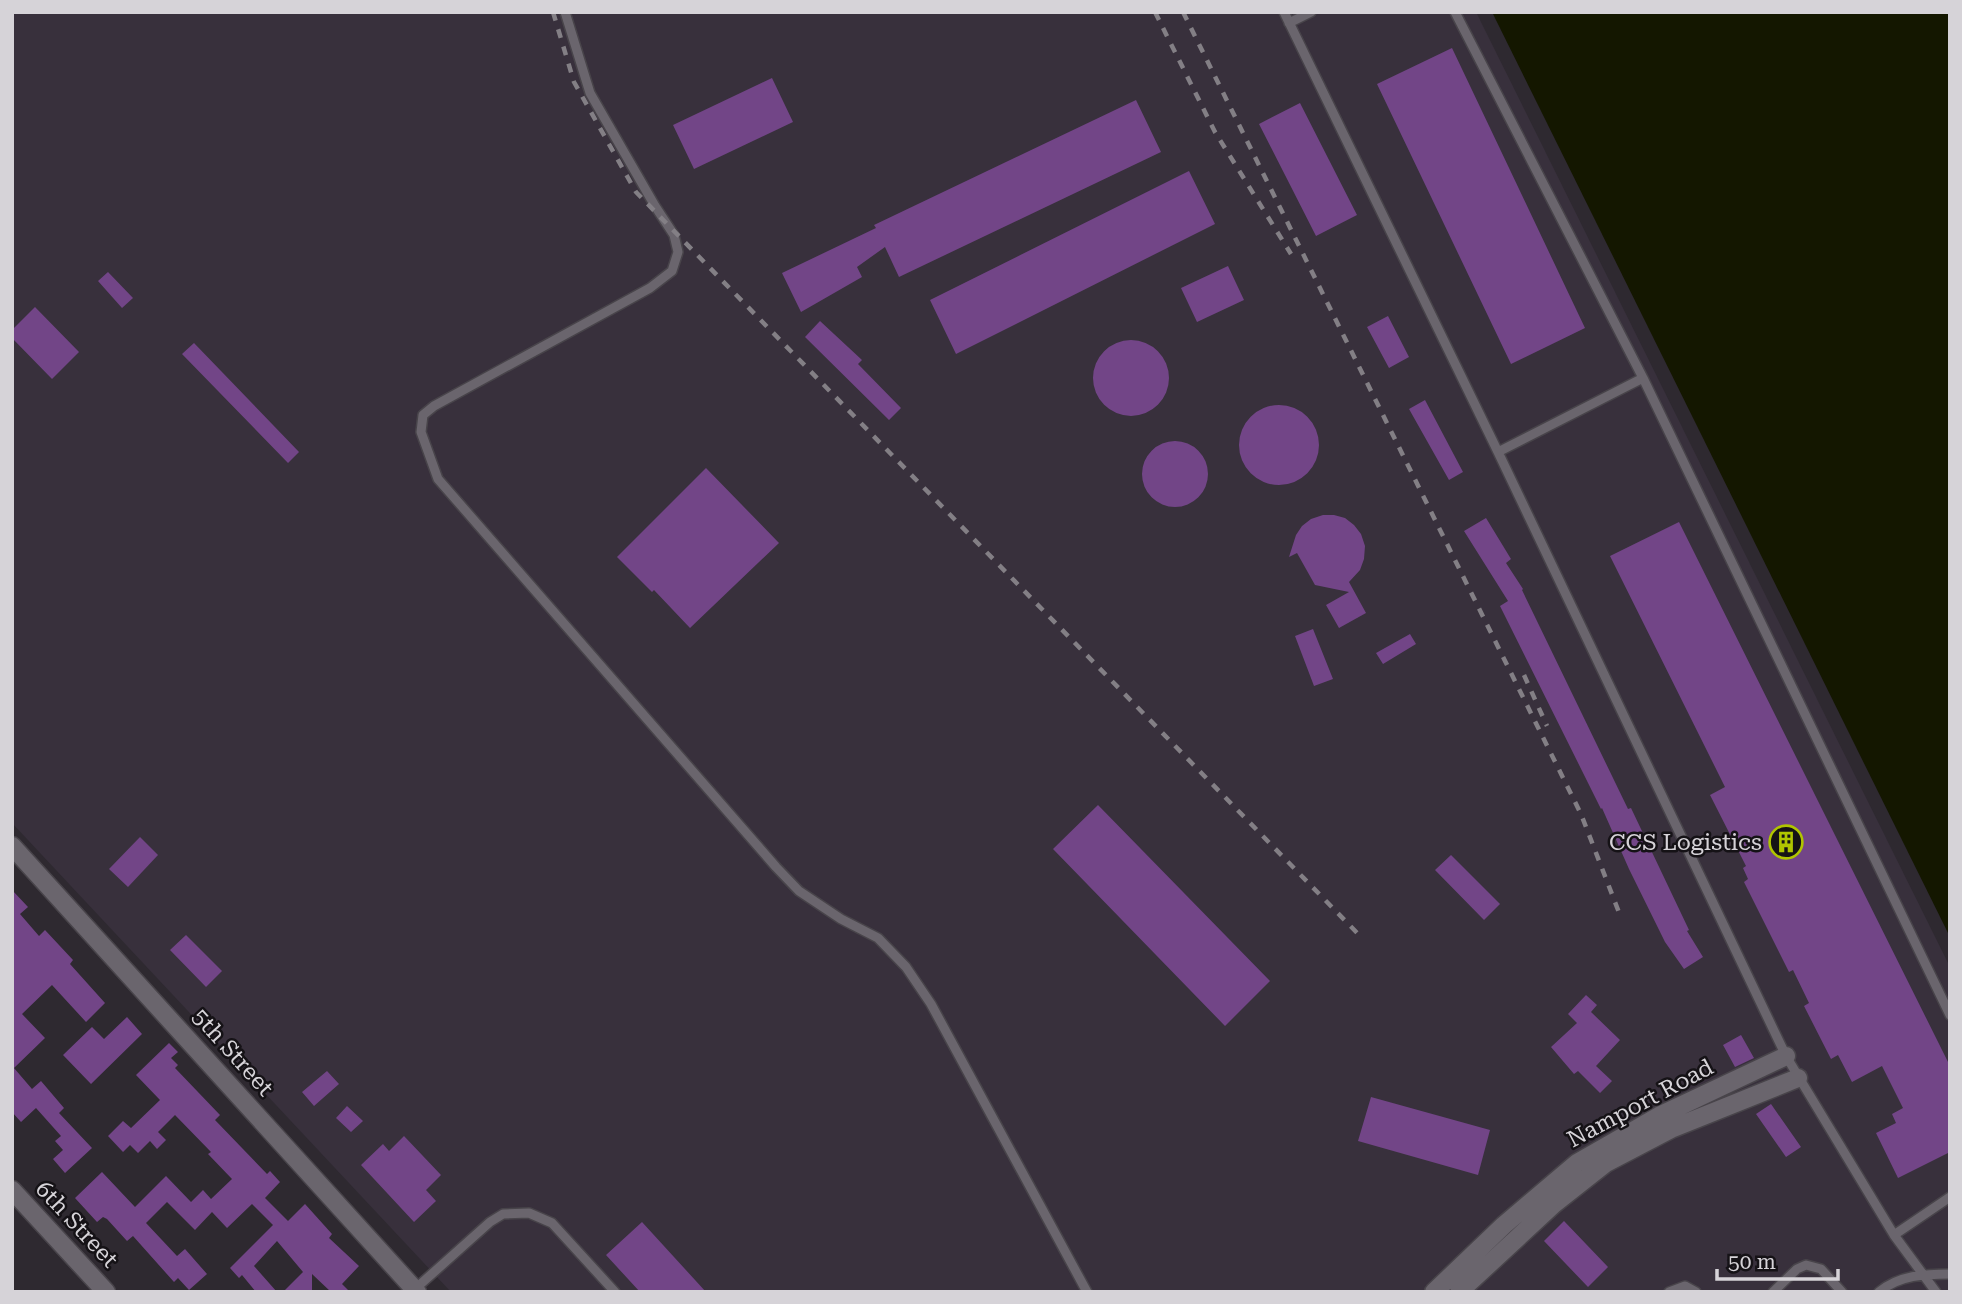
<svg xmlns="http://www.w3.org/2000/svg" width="1962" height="1304" font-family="'Roboto Serif',serif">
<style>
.built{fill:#38303c}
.water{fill:#141700}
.building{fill:#724587}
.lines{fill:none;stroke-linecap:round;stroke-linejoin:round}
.service-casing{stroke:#48444a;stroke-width:12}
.minor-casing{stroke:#48444a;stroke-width:21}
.service{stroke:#6a656d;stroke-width:9}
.minor{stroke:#6a656d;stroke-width:18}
.rail{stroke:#837f85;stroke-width:4.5;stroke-dasharray:9 9;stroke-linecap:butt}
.labels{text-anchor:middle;stroke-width:5;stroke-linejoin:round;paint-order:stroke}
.poi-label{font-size:23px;fill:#d6d3d8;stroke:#151216;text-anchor:end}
.street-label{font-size:23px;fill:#d6d3d8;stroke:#151216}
</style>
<rect width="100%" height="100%" fill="#2e2930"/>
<path class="built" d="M12,12H1476L1950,967V1292H451L12,823Z"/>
<path class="water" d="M1492,12H1950V937Z"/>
<path class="building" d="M1452,48L1585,328L1511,364L1377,84Z
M772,78L793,122L694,169L673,125Z
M1136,100L1161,152L899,277L885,247L857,267L862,277L801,312L782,273L876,228L874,225Z
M1300,103L1357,215L1316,236L1259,124Z
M1189,171L1215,224L956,354L930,300Z
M1228,266L1244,300L1197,322L1181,288Z
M108,272L133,298L122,308L98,281Z
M35,307L79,352L52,379L12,338V330Z
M1388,316L1409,357L1389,368L1367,327Z
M820,321L862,360L858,364L901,408L889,420L805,337Z
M1093 378a38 38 0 1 1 76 0a38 38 0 1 1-76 0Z
M194,343L299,452L288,463L182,354Z
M1425,400L1463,472L1449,480L1409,409Z
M1239 445a40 40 0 1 1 80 0a40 40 0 1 1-80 0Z
M1142 474a33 33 0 1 1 66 0a33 33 0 1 1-66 0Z
M706,468L779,543L690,628L654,590L652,592L617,557Z
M1323,515H1334L1345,518L1354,525L1361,534L1365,546L1364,559L1360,570L1349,582L1366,613L1339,628L1326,605L1349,592L1315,585L1297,553L1289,557L1296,535L1302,526L1311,519Z
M1486,518L1511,559L1506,563L1523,589L1522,590L1628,809L1631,808L1689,930L1687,931L1703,957L1684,969L1665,942L1629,869L1602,808L1601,809L1500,606L1508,601L1464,531Z
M1679,522L1950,1066V1152L1898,1178L1876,1133L1896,1123L1892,1114L1903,1108L1882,1066L1852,1082L1838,1055L1831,1059L1804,1006L1809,1003L1793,970L1789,972L1744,882L1748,879L1743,868L1746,866L1710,795L1725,787L1610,556Z
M1313,629L1333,679L1314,686L1295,636Z
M1410,634L1416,644L1383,664L1376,653Z
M1098,805L1270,981L1225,1026L1053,849Z
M140,837L158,855L128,887L109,869Z
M1451,855L1500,904L1484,920L1435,870Z
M12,890L28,907L20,914L39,936L45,930L73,960L70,964L105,1003L86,1022L52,985L22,1014L45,1038L14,1068L32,1089L41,1081L64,1108L59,1113L92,1148L65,1173L53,1159L63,1150L55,1141L61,1136L36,1108L21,1122L12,1112Z
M186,935L222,971L206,987L170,950Z
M1586,995L1597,1005L1591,1012L1620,1040L1596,1066L1612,1081L1600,1093L1578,1071L1574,1074L1551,1047L1577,1023L1568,1014Z
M127,1017L142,1034L91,1084L63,1055L92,1027L104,1039Z
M1741,1035L1754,1058L1735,1067L1723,1045Z
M169,1043L178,1052L171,1058L178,1065L175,1068L220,1115L215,1120L267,1174L270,1171L280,1182L265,1198L288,1221L305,1204L332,1234L329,1238L359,1266L342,1284L350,1292H331L312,1274V1292H283L303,1272L277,1241L254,1266L277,1292H256L242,1275L239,1278L230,1268L273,1225L252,1204L227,1228L212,1212L195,1230L167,1202L146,1223L177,1256L185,1249L207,1274L189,1290L178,1278L174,1282L133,1236L127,1241L107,1219L103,1217L97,1222L75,1198L102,1172L135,1207L166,1176L191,1202L203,1190L211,1199L232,1179L208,1154L211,1152L175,1115L158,1132L166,1140L157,1149L150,1141L138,1153L130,1145L123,1152L108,1136L123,1121L131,1128L160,1100L136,1075Z
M327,1071L339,1084L314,1106L302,1092Z
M1371,1097L1490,1130L1478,1175L1358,1141Z
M1771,1104L1801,1147L1786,1157L1756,1114Z
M347,1106L363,1121L351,1132L336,1118Z
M404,1136L441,1175L426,1190L436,1201L414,1222L361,1165L383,1144L389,1151Z
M1564,1221L1608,1267L1588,1287L1544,1241Z
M642,1222L706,1292H640L606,1255Z"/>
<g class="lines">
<defs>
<path id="service" d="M565,12L590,93L655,206L674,235L678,252L672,271L650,288L434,406L423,415L421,432L438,479L776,867L799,891L841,919L878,938L906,967L931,1004L1087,1292
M1284,12L1498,452L1786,1056L1894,1235L1936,1292
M1455,12L1643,378L1950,1015
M1289,23L1311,12
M1498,452L1643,378
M1894,1235L1950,1197
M415,1289L490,1222L503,1214L529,1213L552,1223L615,1292
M1669,1292L1685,1286L1696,1292
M1773,1292L1797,1269L1806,1265L1821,1269L1842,1292
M1879,1292C1899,1275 1925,1274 1950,1274"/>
<path id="minor" d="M12,846L417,1292
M12,1190L106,1292
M1434,1292L1504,1225L1577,1163L1659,1116L1786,1056
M1459,1292L1554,1204L1606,1163L1671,1129L1798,1078"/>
</defs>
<use href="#service" class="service-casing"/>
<use href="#minor" class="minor-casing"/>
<use href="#service" class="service"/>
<use href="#minor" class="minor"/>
<path class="rail" d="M553,12L574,82L636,192L1363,939
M1155,12L1215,132L1291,254
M1183,12L1581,814L1620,915
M1524,675L1547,726"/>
</g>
<defs>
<symbol id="building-ring" viewBox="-11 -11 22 22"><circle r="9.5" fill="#151216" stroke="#b0c500" stroke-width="1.5"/><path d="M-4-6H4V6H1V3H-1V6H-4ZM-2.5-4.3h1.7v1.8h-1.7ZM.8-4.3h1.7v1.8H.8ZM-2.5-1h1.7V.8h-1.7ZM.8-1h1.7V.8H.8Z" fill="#b0c500"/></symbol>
</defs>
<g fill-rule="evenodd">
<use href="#building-ring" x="1767" y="823" width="38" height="38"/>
</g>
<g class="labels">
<g class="poi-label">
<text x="1762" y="850">CCS Logistics</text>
</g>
<g class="street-label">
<text transform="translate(233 1052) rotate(48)" y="8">5th Street</text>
<text transform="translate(1640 1103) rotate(-28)" y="8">Namport Road</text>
<text transform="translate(77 1224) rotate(47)" y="8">6th Street</text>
</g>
</g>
<rect width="1962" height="1304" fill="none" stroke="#d6d3d8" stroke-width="28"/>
<path d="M1717 1269v10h121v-10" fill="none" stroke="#d6d3d8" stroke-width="3.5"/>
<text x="1728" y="1269" font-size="21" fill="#d6d3d8" stroke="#151216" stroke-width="5" paint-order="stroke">50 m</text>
</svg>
